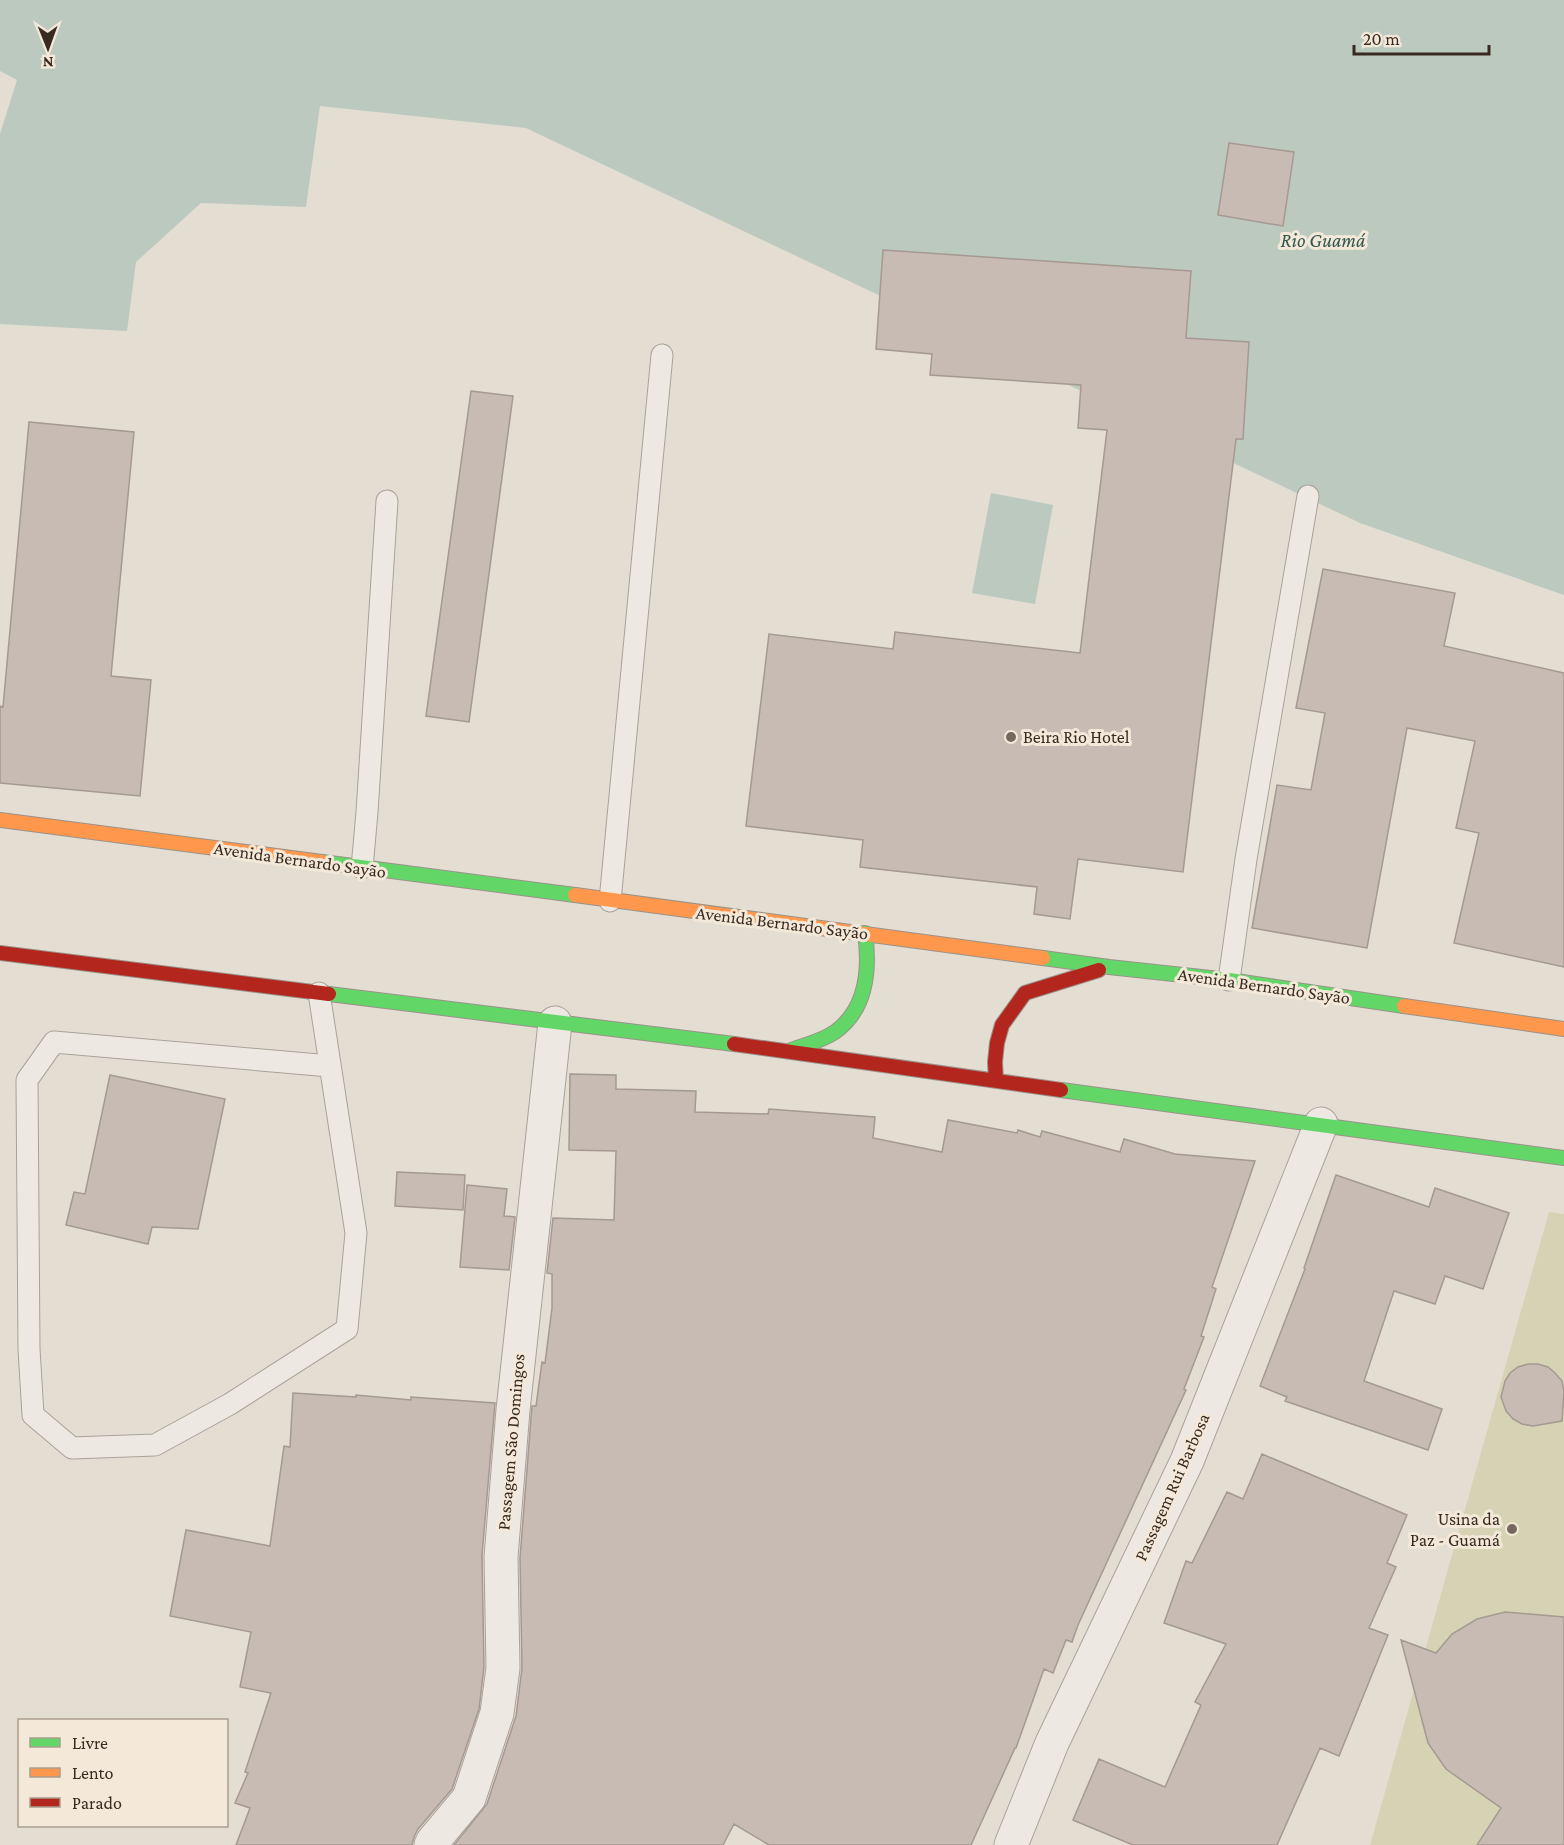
<svg xmlns="http://www.w3.org/2000/svg" width="1564" height="1845" font-family="'Crimson Pro',serif">
<style>
.green{fill:#d6d3b5}
.water{fill:#bbc9bf}
.building{fill:#c8bbb3;stroke:#a59991;stroke-width:1.5}
.lines{fill:none;stroke-linecap:round;stroke-linejoin:round}
.lane-casing{stroke:#aaa29a;stroke-width:23}
.street-casing{stroke:#aaa29a;stroke-width:35}
.fast-casing{stroke:#9a928a;stroke-width:16}
.slow-casing{stroke:#9a928a;stroke-width:16}
.jam-casing{stroke:#9a928a;stroke-width:16}
.lane{stroke:#ede9e2;stroke-width:21}
.street{stroke:#ede9e2;stroke-width:33}
.fast{stroke:#63d668;stroke-width:14}
.slow{stroke:#ff974d;stroke-width:14}
.jam{stroke:#b3261e;stroke-width:14}
.poi-dot{fill:#75695f;stroke:#f4e9d9;stroke-width:2}
.labels{text-anchor:middle;stroke-width:6;stroke-linejoin:round;paint-order:stroke}
.poi-label{font-size:18px;fill:#392a21;stroke:#f4e9d9;text-anchor:start}
.street-label{font-size:18px;fill:#392a21;stroke:#f4e9d9}
.water-label{font-size:20px;font-style:italic;fill:#325851;stroke:#f4e9d9}
</style>
<rect width="100%" height="100%" fill="#e4ddd2"/>
<path class="green" d="M1549,1212L1564,1214V1845H1370Z"/>
<path class="water" d="M0,0H1564V595L1360,523L526,128L320,106L306,207L201,203L136,262L127,331L0,324V134L17,80L0,71Z
M991,493L1053,505L1035,604L972,593Z"/>
<path class="building" d="M1229,143L1294,152L1283,226L1218,215Z
M883,250L1191,271L1186,338L1249,342L1243,439H1236L1183,872L1078,859L1070,919L1034,914L1037,887L860,867L863,840L746,826L769,634L893,649L895,632L1080,653L1107,430L1078,428L1081,385L930,375L932,354L876,349Z
M471,391L513,396L469,722L426,716Z
M29,422L134,432L111,676L151,680L140,796L0,783V706L3,707Z
M1323,569L1455,593L1444,646L1564,673V967L1454,943L1479,833L1456,828L1475,741L1407,728L1367,948L1252,928L1277,785L1311,790L1325,713L1296,708Z
M570,1074L616,1075V1089L696,1091L695,1112L768,1114L769,1109L875,1117L873,1138L942,1152L948,1120L1017,1133L1018,1130L1040,1137L1042,1131L1120,1152L1124,1139L1175,1154L1255,1161L1212,1287L1216,1289L1201,1336L1204,1337L1184,1389L1186,1390L1078,1625L1072,1642L1066,1640L1053,1673L1044,1669L1016,1748H1015L971,1845H769L734,1824L723,1845H454L487,1804L516,1716L522,1668L520,1558L532,1406H536L542,1362L545,1363L552,1308V1274L547,1273L553,1218L614,1220L616,1151L569,1150Z
M110,1075L225,1099L198,1229L152,1227L148,1244L66,1225L74,1192L85,1194Z
M397,1172L465,1175L463,1210L395,1206Z
M1336,1175L1429,1207L1435,1188L1509,1213L1483,1289L1445,1276L1435,1304L1394,1291L1364,1381L1442,1409L1428,1450L1285,1401L1287,1397L1260,1386L1305,1269L1304,1268Z
M467,1185L507,1189L504,1216L515,1217L509,1270L460,1267Z
M1528,1364H1538L1548,1367L1555,1373L1562,1381L1564,1391L1562,1421L1533,1426L1522,1424L1513,1419L1506,1411L1501,1397L1505,1381L1510,1373L1518,1367Z
M293,1393L356,1397V1395L411,1400V1397L495,1403L482,1555L484,1667L479,1709L452,1789L418,1829L414,1837L412,1845H236L250,1808L235,1803L248,1773L245,1772L271,1693L240,1687L251,1632L170,1616L186,1530L270,1546L284,1446L290,1447Z
M1262,1454L1407,1515L1387,1563L1396,1567L1369,1628L1388,1635L1339,1756L1320,1748L1277,1845H1133L1073,1820L1099,1759L1165,1787L1201,1705L1195,1702L1226,1644L1164,1623L1186,1561L1192,1563L1227,1492L1243,1499Z
M1505,1612L1564,1617V1845H1477L1501,1808L1446,1769L1428,1743L1401,1640L1436,1653L1452,1634L1477,1619Z"/>
<g class="lines">
<defs>
<path id="lane" d="M362,868L367,812L387,501
M610,901L662,355
M1229,980L1246,859L1308,496
M319,993L356,1233L347,1329L230,1404L155,1445L72,1448L33,1415L29,1349L27,1080L54,1042L330,1066"/>
<path id="street" d="M431,1845L433,1841L469,1798L497,1713L503,1668L501,1557L513,1410L555,1023
M1011,1845L1052,1743L1187,1461L1321,1124"/>
<path id="fast" d="M322,862L575,895
M1043,958L1109,967L1229,980L1404,1006
M329,994L734,1044
M791,1050C805,1045 822,1041 835,1032C867,1009 870,969 865,933
M1061,1090L1564,1158"/>
<path id="slow" d="M0,820L322,862
M575,895L1043,958
M1404,1006L1564,1029"/>
<path id="jam" d="M0,953L329,994
M734,1044L1061,1090
M996,1081L995,1062L997,1043L1002,1025L1025,993L1099,970"/>
</defs>
<use href="#lane" class="lane-casing"/>
<use href="#street" class="street-casing"/>
<use href="#fast" class="fast-casing"/>
<use href="#slow" class="slow-casing"/>
<use href="#jam" class="jam-casing"/>
<use href="#lane" class="lane"/>
<use href="#street" class="street"/>
<use href="#fast" class="fast"/>
<use href="#slow" class="slow"/>
<use href="#jam" class="jam"/>
</g>
<g class="poi-dot">
<circle cx="1011" cy="737" r="6"/>
<circle cx="1512" cy="1529" r="6"/>
</g>
<g class="labels">
<g class="poi-label">
<text x="1023" y="743">Beira Rio Hotel</text>
<text x="1500" y="1525" text-anchor="end">Usina da<tspan x="1500" dy="21">Paz - Guamá</tspan></text>
</g>
<g class="street-label">
<text transform="translate(300 860) rotate(8)" y="6">Avenida Bernardo Sayão</text>
<text transform="translate(782 923) rotate(7)" y="6">Avenida Bernardo Sayão</text>
<text transform="translate(1264 986) rotate(8)" y="6">Avenida Bernardo Sayão</text>
<text transform="translate(511 1442) rotate(-85)" y="6">Passagem São Domingos</text>
<text transform="translate(1172 1487) rotate(-66)" y="6">Passagem Rui Barbosa</text>
</g>
<g class="water-label">
<text x="1323" y="247">Rio Guamá</text>
</g>
</g>
<rect x="18" y="1719" width="210" height="108" fill="#f4e9d9" stroke="#a99d8f" stroke-width="1.5"/>
<rect x="30" y="1738" width="30" height="9" fill="#63d668" stroke="#a99d8f" stroke-width="1.5"/>
<text x="72" y="1749" font-size="18" fill="#392a21">Livre</text>
<rect x="30" y="1768" width="30" height="9" fill="#ff974d" stroke="#a99d8f" stroke-width="1.5"/>
<text x="72" y="1779" font-size="18" fill="#392a21">Lento</text>
<rect x="30" y="1798" width="30" height="9" fill="#b3261e" stroke="#a99d8f" stroke-width="1.5"/>
<text x="72" y="1809" font-size="18" fill="#392a21">Parado</text>
<g transform="translate(48 48) rotate(179)" stroke="#f4e9d9" stroke-width="4.5" paint-order="stroke">
<path d="M0-4.5L10 22L0 15L-10 22Z" fill="#392a21"/>
<text y="-9" font-size="16" font-weight="bold" text-anchor="middle" fill="#392a21">N</text>
</g>
<path d="M1354 45v9h135v-9" fill="none" stroke="#392a21" stroke-width="3"/>
<text x="1363" y="45" font-size="18" fill="#392a21" stroke="#f4e9d9" stroke-width="4.5" paint-order="stroke">20 m</text>
</svg>
